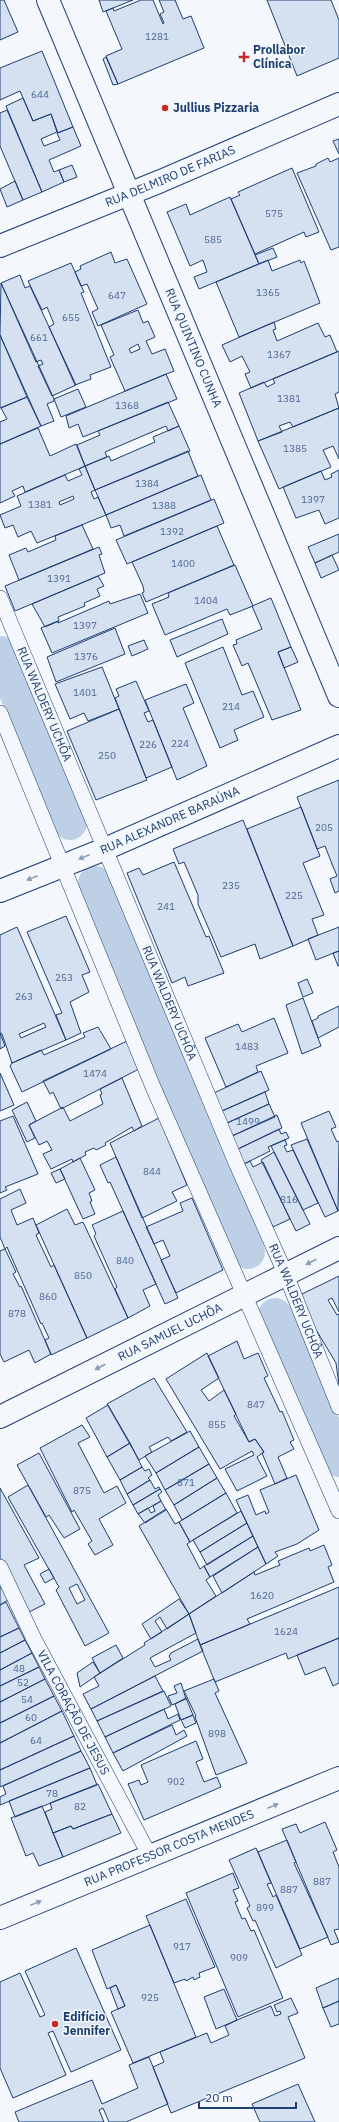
<svg xmlns="http://www.w3.org/2000/svg" width="339" height="2122" font-family="'IBM Plex Sans',sans-serif">
<style>
.lines{fill:none;stroke-linecap:round;stroke-linejoin:round}
.canal{stroke:#bed0e5;stroke-width:34}
.building{fill:#d5e0f0;stroke:#1d3f73;fill-rule:evenodd}
.service-casing{stroke:#1d3f73;stroke-width:16}
.minor-casing{stroke:#1d3f73;stroke-width:24}
.tertiary-casing{stroke:#1d3f73;stroke-width:24}
.service{stroke:#f4f7fb;stroke-width:15}
.minor{stroke:#f4f7fb;stroke-width:22}
.tertiary{stroke:#f4f7fb;stroke-width:22}
.oneway{fill:#889bb7}
.poi-dot{fill:#c62828;stroke:#f4f7fb;stroke-width:1.5}
.labels{text-anchor:middle;stroke-width:3;stroke-linejoin:round;paint-order:stroke}
.number-label{font-size:10px;fill:#4b6792}
.poi-label{font-size:12px;font-weight:bold;fill:#1d3f73;stroke:#f4f7fb;text-anchor:start}
.street-label{font-size:12px;fill:#1d3f73;stroke:#f4f7fb}
</style>
<rect width="100%" height="100%" fill="#f4f7fb"/>
<g class="lines">
<path class="canal" d="M0,653L70,823
M95,883L248,1252
M275,1315L339,1460"/>
</g>
<path class="building" d="M0,0H4L18,32L0,40Z
M99,0H133L103,12Z
M141,0H153L163,24L164,23L160,14L164,12L159,0H175L183,19L191,16L204,48L118,84L106,56L122,49L106,11L113,8L114,11Z
M267,0H331L339,20V58L297,76Z
M42,51L73,127L58,133L51,114L33,121L20,91L0,100V68Z
M106,57L118,84L113,85L103,59Z
M23,98L33,121L51,114L57,132L41,139L44,146L60,140L57,133L73,127L81,146L49,160L54,172L59,170L64,182L42,192L6,106Z
M7,110L42,192L23,200L0,146V113Z
M339,139V154L333,141Z
M328,158L330,162L339,158V247L331,250L297,173L316,166V164Z
M72,165L77,177L64,182L59,170Z
M292,168L319,232L306,237L304,232L255,254L231,199L240,195L238,192Z
M15,181L23,200L7,207L0,189Z
M230,197L259,264L199,289L194,277L207,272L203,260L190,266L167,212L186,204L190,215Z
M273,248L277,257L259,264L255,255Z
M111,252L115,263L127,259L147,304L98,326L92,312L98,309L87,284L81,286L75,272L81,269L80,266Z
M268,260L272,271L300,260L301,263L304,261L320,303L239,337L216,282Z
M71,263L84,292L81,293L111,367L90,375L91,379L75,385L49,327L54,324L47,307L42,310L28,281Z
M20,275L25,288L30,286L76,385L52,396L38,366L43,364L41,360L36,362L1,283Z
M1,283L54,399V401L47,404L54,421L41,426L0,335Z
M138,310L143,323L148,321L155,337L146,341L152,354L165,349L174,371L125,391L110,357L114,355L101,325ZM138,344L140,349L131,353L129,349Z
M274,322L276,329L273,330L277,341L318,323L325,337L330,335L337,352L251,388L245,374L250,372L242,356L230,362L222,345Z
M0,335L27,397L0,408Z
M339,351V392L335,394L339,408L293,427L290,422L279,426L282,432L258,441L239,393L264,382L267,387L275,383L273,379Z
M166,374L177,399L83,437L78,424L69,428L66,416Z
M78,389L86,407L61,417L54,399Z
M27,397L41,426L0,444V422L7,419L1,408Z
M168,402L179,426L168,431L166,426L105,452L107,457L85,466L77,445L100,435L98,431Z
M339,408V459L333,446L323,450L331,467L279,489L258,441Z
M179,426L190,451L95,490L85,466L109,456L111,461L155,442L153,437Z
M38,428L50,456L76,444L85,466L25,492L23,486L12,491L15,496L0,503V444Z
M188,451L198,476L106,515L95,490Z
M85,466L95,490L91,492L94,499L98,497L106,515L37,543L31,531L18,537L13,525L5,528L0,515L21,506L17,496L65,475L68,481L82,475L79,469ZM73,496L74,499L60,505L59,502Z
M339,470V518L325,524L319,510L296,518L283,487L321,471L325,480L332,477L331,474Z
M201,475L211,500L124,536L120,525L111,528L106,515Z
M214,499L224,523L127,564L116,540Z
M82,525L93,549L19,580L9,555L26,548L28,552L56,540L55,536Z
M217,526L234,565L146,602L142,593L144,592L143,586L132,562Z
M339,534V552L315,563L308,547Z
M99,547L102,554L99,555L105,573L15,611L5,586Z
M332,555L339,570L321,578L315,563Z
M235,565L253,606L230,615L227,609L165,635L152,604L169,597L168,593Z
M98,576L104,586L97,589L100,596L84,603L85,606L58,617L59,621L45,627L32,604Z
M140,594L148,613L52,653L41,628L58,621V623L109,601L110,604Z
M271,598L291,647L278,652L301,710L272,720L248,663L242,666L233,645L237,644L236,640L262,629L252,606Z
M222,619L228,634L177,657L170,640Z
M115,628L125,654L56,682L47,657Z
M144,640L148,649L132,656L128,646Z
M223,647L242,695L253,691L264,717L234,730L238,740L220,748L185,663Z
M291,647L298,662L284,668L278,652Z
M102,667L119,709L88,721L84,713L70,719L55,684Z
M136,681L149,711L144,713L148,722L153,720L172,767L146,778L115,698L119,696L116,689Z
M186,684L194,703L183,708L207,766L177,780L145,700Z
M119,709L147,780L96,800L67,731Z
M339,780V891L335,893L330,879L337,876L332,864L325,846L317,849L297,797Z
M301,807L320,856L303,863L324,915L312,919L318,935L293,946L247,829Z
M243,820L293,946L260,959L255,944L221,957L198,904V895L184,862L179,864L173,849Z
M174,862L206,937L209,936L224,973L188,986L185,977L172,983L127,873L139,868L143,875Z
M66,916L90,972L82,975L89,992L70,1002L81,1033L66,1040L56,1015L62,1013L27,932Z
M17,927L66,1040L12,1063L2,1034L0,1033V935ZM44,1023L46,1027L21,1038L19,1034Z
M339,927V951L316,960L308,939Z
M339,951V966H338L333,953Z
M307,979L313,993L303,997L298,983Z
M303,998L321,1046L302,1054L286,1005Z
M339,1006V1027L318,1038L312,1021L318,1018V1016Z
M274,1018L288,1053L256,1066L258,1072L226,1087L205,1038L238,1024L242,1032Z
M98,1027L111,1049L22,1092L10,1066L12,1063L41,1050L44,1055L85,1037L83,1033Z
M0,1033L5,1046L0,1049Z
M127,1041L139,1069L61,1109L53,1092L50,1094L43,1081Z
M261,1071L269,1090L222,1111L214,1093Z
M0,1073L14,1105L0,1111Z
M122,1078L142,1126L134,1131L132,1127L105,1143L106,1145L96,1150L94,1148L85,1152L86,1155L73,1162L72,1159L51,1169L43,1154L52,1150L47,1141L39,1145L29,1125L63,1107L70,1121L103,1104L100,1095L102,1094L100,1089Z
M265,1092L269,1104L227,1123L222,1111Z
M27,1102L36,1121L29,1125L35,1138L27,1142L12,1110Z
M269,1104L275,1117L232,1136L227,1123Z
M329,1111L336,1127L331,1129L337,1142L339,1141L338,1211L301,1123Z
M277,1115L282,1128L238,1149L232,1136Z
M13,1116L38,1174L5,1187L7,1190L0,1193V1121Z
M159,1118L187,1185L172,1192L177,1201L142,1218L110,1143Z
M279,1129L281,1134L286,1132L289,1138L268,1147L270,1151L244,1164L238,1149Z
M307,1139L338,1211L325,1217L291,1145Z
M285,1140L287,1145L284,1146L287,1152L293,1150L318,1203L303,1210L271,1146Z
M274,1152L310,1224L296,1231L261,1160Z
M116,1157L178,1298L165,1304L110,1182L108,1183L100,1165Z
M80,1158L95,1190L89,1193L92,1201L90,1202L95,1214L83,1219L60,1169Z
M250,1161L253,1167L263,1162L290,1219L273,1227L244,1164Z
M60,1169L65,1179L56,1183L51,1173Z
M20,1189L26,1203L11,1210L17,1225L33,1218L39,1233L36,1235L51,1267L54,1265L87,1338L51,1355L45,1340L49,1338L42,1323L41,1324L7,1247L5,1249L0,1237V1199Z
M192,1198L223,1270L176,1293L161,1260L170,1256L163,1240L154,1244L146,1227L183,1211L180,1203Z
M67,1209L75,1225L83,1222L128,1318L87,1338L36,1225Z
M123,1211L156,1284L143,1290L150,1306L128,1318L115,1289L117,1287L94,1236L96,1234L92,1225Z
M5,1249L16,1272L13,1274L20,1287L21,1286L51,1354L35,1363L29,1350L4,1362L0,1354V1251Z
M339,1276V1312L332,1298L328,1300L337,1315L339,1314V1385L336,1363L300,1303V1295Z
M237,1341L244,1359L258,1353L268,1376L264,1378L280,1412L282,1411L294,1440L290,1442L294,1449L278,1457L287,1478L275,1484L262,1453L264,1452L255,1439L249,1442L208,1356Z
M207,1353L219,1378L201,1390L209,1401L224,1390L236,1414L234,1416L249,1442L255,1439L264,1452L257,1457L267,1476L237,1491L225,1469L254,1455L252,1451L220,1469L166,1379Z
M154,1378L187,1432L171,1441L168,1437L149,1447L152,1452L139,1460L107,1404Z
M108,1405L130,1443L107,1457L86,1418Z
M82,1425L90,1437L78,1443L104,1493L117,1486L126,1503L99,1519L113,1545L95,1555L88,1544L92,1541L74,1510L72,1512L40,1448Z
M190,1431L199,1447L156,1473L145,1456Z
M130,1443L142,1467L120,1480L107,1457Z
M199,1447L209,1464L165,1490L156,1473Z
M39,1453L80,1529L64,1538L49,1515L46,1517L17,1465Z
M209,1464L217,1478L174,1505L165,1490Z
M142,1467L145,1471L149,1469L152,1475L148,1478L150,1480L127,1494L120,1480Z
M296,1475L319,1530L297,1544L275,1552L278,1556L266,1564L236,1500L248,1495L256,1515L265,1511L266,1514L269,1512L260,1490Z
M217,1478L226,1493L182,1520L174,1505Z
M150,1480L155,1489L159,1487L160,1489L133,1505L127,1494Z
M28,1485L109,1633L85,1646L56,1590L59,1587L8,1497ZM77,1584L85,1600L77,1604L69,1588Z
M0,1488L39,1558L24,1565L45,1604L29,1612L0,1558Z
M160,1489L162,1492L158,1495L161,1501L138,1514L133,1505Z
M226,1493L237,1513L190,1542L179,1522Z
M161,1501L166,1510L145,1523L138,1514L148,1508L151,1513L155,1511L153,1506Z
M166,1509L175,1524L179,1522L190,1542L187,1544L200,1569L204,1566L210,1577L206,1580L216,1596L189,1614L139,1526Z
M241,1511L247,1523L200,1552L193,1540Z
M247,1523L253,1536L207,1565L200,1552Z
M253,1536L258,1547L210,1577L204,1566Z
M324,1545L332,1565L328,1567L334,1582L247,1619L250,1624L200,1645L189,1614L254,1572L255,1575L280,1565L278,1561L309,1548L310,1551Z
M258,1547L266,1564L222,1593L213,1576Z
M49,1569L54,1578L45,1583L40,1574Z
M2,1587L8,1600L0,1605V1588Z
M339,1587V1638L288,1659L286,1653L215,1682L200,1645Z
M179,1599L189,1614L167,1629L160,1617L155,1621L162,1632L151,1639L142,1624Z
M6,1602L19,1628L0,1637V1605Z
M189,1614L196,1633L150,1658L155,1667L171,1660L169,1656L171,1653L198,1639L203,1651L91,1709L83,1694L99,1686L94,1677L145,1645L144,1643Z
M19,1628L25,1640L0,1653V1637Z
M339,1638V1683L333,1686L325,1667L305,1675L297,1655Z
M25,1640L32,1653L0,1670V1653Z
M116,1645L123,1658L100,1673L92,1658Z
M32,1653L39,1667L0,1686V1670Z
M93,1662L100,1673L80,1687L77,1673Z
M39,1667L45,1679L0,1702V1686Z
M155,1676L163,1691L97,1721L91,1709Z
M45,1679L54,1696L0,1723V1702Z
M214,1679L219,1691L215,1693L247,1763L216,1775L195,1717L196,1716L184,1691Z
M181,1683L186,1699L172,1705L168,1696L177,1693L174,1686Z
M164,1691L171,1706L105,1737L97,1721Z
M54,1696L62,1711L0,1743V1723Z
M186,1698L193,1715L181,1720L175,1704Z
M164,1709L168,1719L178,1714L180,1720L113,1753L105,1737Z
M62,1711L74,1736L0,1770V1743Z
M193,1715L196,1723L185,1728L181,1720Z
M172,1725L176,1735L184,1730L187,1736L123,1771L113,1753Z
M74,1736L81,1751L0,1787V1770Z
M196,1741L203,1759L196,1762L204,1782L217,1777L221,1787L144,1820L128,1784L139,1780L141,1785L148,1782L141,1765Z
M81,1751L90,1768L0,1805V1797L6,1794L3,1786Z
M90,1768L97,1785L15,1817L9,1801Z
M98,1784L112,1814L73,1829L71,1826L53,1833L45,1812L52,1809L50,1803Z
M42,1806L63,1857L39,1866L33,1853L26,1856L11,1818Z
M112,1814L121,1833L63,1857L53,1833L71,1826L73,1829Z
M325,1822L337,1850L333,1852L339,1867V1929L334,1930L339,1942L331,1945L282,1829L296,1824L300,1833Z
M287,1840L296,1862L294,1863L328,1937L300,1949L258,1852Z
M256,1848L271,1883L267,1884L273,1897L276,1895L302,1955L276,1968L255,1920L253,1921L247,1908L250,1906L229,1860Z
M233,1873L239,1888L233,1890L238,1901L235,1902L242,1919L245,1918L251,1931L254,1930L283,1998L238,2017L186,1893Z
M186,1899L215,1967L199,1973L200,1977L194,1980L193,1977L186,1981L185,1979L174,1983L146,1916Z
M150,1925L196,2037L133,2063L111,2012L125,2006L116,1985L107,1989L92,1950Z
M76,1948L121,2050L71,2072L53,2031L48,2033L66,2075L13,2098L0,2068V1982L20,1973L40,2017L45,2015L25,1971Z
M339,1978V2001L323,2008L316,1988Z
M116,1985L125,2006L118,2009L110,1988Z
M224,1989L237,2020L216,2029L204,1997Z
M291,1998L298,2013L288,2017L305,2058L171,2113L153,2067L164,2062L160,2052L207,2033L211,2043L229,2035L225,2026L237,2020L271,2006L275,2016L281,2014L280,2011L277,2012L274,2005Z
M339,2001V2024L331,2027L323,2008Z
M149,2057L168,2104L126,2122H109L103,2108L99,2110L104,2122H19L15,2112L92,2080L102,2104L138,2088L129,2065Z
M298,2084L315,2122H260L252,2104Z"/>
<g class="lines">
<defs>
<g id="service">
<path id="s1" d="M0,598L237,1165L286,1275L339,1407"/>
<path d="M0,713L153,1087L339,1511"/>
<path id="s2" d="M0,1567L34,1639L150,1856"/>
</g>
<g id="minor">
<path id="s3" d="M48,0L339,696"/>
<path id="s4" d="M0,246L161,181L339,104"/>
<path id="s5" d="M0,891L105,849L339,746"/>
<path id="s6" d="M0,1417L339,1248"/>
</g>
<g id="tertiary">
<path id="s7" d="M0,1918L339,1778"/>
</g>
</defs>
<use href="#service" class="service-casing"/>
<use href="#minor" class="minor-casing"/>
<use href="#tertiary" class="tertiary-casing"/>
<use href="#service" class="service"/>
<use href="#minor" class="minor"/>
<use href="#tertiary" class="tertiary"/>
</g>
<defs><path id="oneway-solid" d="M-6-.8H1V-3.2L6.5 0L1 3.2V.8H-6Z"/></defs>
<g class="oneway">
<use href="#oneway-solid" transform="translate(84 857) rotate(158)"/>
<use href="#oneway-solid" transform="translate(32 878) rotate(158)"/>
<use href="#oneway-solid" transform="translate(311 1262) rotate(153)"/>
<use href="#oneway-solid" transform="translate(100 1367) rotate(153)"/>
<use href="#oneway-solid" transform="translate(273 1806) rotate(-22)"/>
<use href="#oneway-solid" transform="translate(36 1903) rotate(-22)"/>
</g>
<g class="poi-dot">
<path d="M242 51h4v4h4v4h-4v4h-4v-4h-4v-4h4z"/>
<circle cx="165" cy="108" r="4"/>
<circle cx="55" cy="2024" r="4"/>
</g>
<g class="labels">
<g class="number-label">
<text x="157" y="40">1281</text>
<text x="40" y="98">644</text>
<text x="274" y="217">575</text>
<text x="213" y="243">585</text>
<text x="268" y="296">1365</text>
<text x="117" y="299">647</text>
<text x="71" y="321">655</text>
<text x="39" y="341">661</text>
<text x="279" y="358">1367</text>
<text x="289" y="402">1381</text>
<text x="127" y="409">1368</text>
<text x="295" y="452">1385</text>
<text x="147" y="487">1384</text>
<text x="313" y="503">1397</text>
<text x="40" y="508">1381</text>
<text x="164" y="509">1388</text>
<text x="172" y="535">1392</text>
<text x="183" y="567">1400</text>
<text x="59" y="582">1391</text>
<text x="206" y="604">1404</text>
<text x="85" y="629">1397</text>
<text x="86" y="660">1376</text>
<text x="85" y="696">1401</text>
<text x="231" y="710">214</text>
<text x="180" y="747">224</text>
<text x="148" y="748">226</text>
<text x="107" y="759">250</text>
<text x="324" y="831">205</text>
<text x="231" y="889">235</text>
<text x="294" y="899">225</text>
<text x="166" y="910">241</text>
<text x="64" y="981">253</text>
<text x="24" y="1000">263</text>
<text x="247" y="1050">1483</text>
<text x="95" y="1077">1474</text>
<text x="248" y="1125">1499</text>
<text x="152" y="1175">844</text>
<text x="289" y="1203">816</text>
<text x="125" y="1264">840</text>
<text x="83" y="1279">850</text>
<text x="48" y="1300">860</text>
<text x="17" y="1317">878</text>
<text x="256" y="1408">847</text>
<text x="217" y="1428">855</text>
<text x="186" y="1486">871</text>
<text x="82" y="1494">875</text>
<text x="262" y="1599">1620</text>
<text x="286" y="1635">1624</text>
<text x="19" y="1672">48</text>
<text x="23" y="1686">52</text>
<text x="27" y="1703">54</text>
<text x="31" y="1721">60</text>
<text x="217" y="1737">898</text>
<text x="36" y="1744">64</text>
<text x="176" y="1785">902</text>
<text x="52" y="1797">78</text>
<text x="80" y="1810">82</text>
<text x="322" y="1885">887</text>
<text x="289" y="1893">887</text>
<text x="265" y="1911">899</text>
<text x="182" y="1950">917</text>
<text x="239" y="1961">909</text>
<text x="150" y="2001">925</text>
</g>
<g class="poi-label">
<text x="253" y="54">Prollabor<tspan x="253" dy="14">Clínica</tspan></text>
<text x="173" y="112">Jullius Pizzaria</text>
<text x="63" y="2021">Edifício<tspan x="63" dy="14">Jennifer</tspan></text>
</g>
<g class="street-label">
<text dy="4" stroke="none"><textPath href="#s4" startOffset="184">RUA DELMIRO DE FARIAS</textPath></text>
<text dy="4" stroke="none"><textPath href="#s3" startOffset="377">RUA QUINTINO CUNHA</textPath></text>
<text dy="4" stroke="none"><textPath href="#s1" startOffset="115">RUA WALDERY UCHÔA</textPath></text>
<text dy="4" stroke="none"><textPath href="#s5" startOffset="184">RUA ALEXANDRE BARAÚNA</textPath></text>
<text dy="4" stroke="none"><textPath href="#s1" startOffset="439">RUA WALDERY UCHÔA</textPath></text>
<text dy="4" stroke="none"><textPath href="#s1" startOffset="763">RUA WALDERY UCHÔA</textPath></text>
<text dy="4" stroke="none"><textPath href="#s6" startOffset="190">RUA SAMUEL UCHÔA</textPath></text>
<text dy="4" stroke="none"><textPath href="#s2" startOffset="163">VILA CORAÇÃO DE JESUS</textPath></text>
<text dy="4" stroke="none"><textPath href="#s7" startOffset="183">RUA PROFESSOR COSTA MENDES</textPath></text>
</g>
</g>
<path d="M199 2102v6h97v-6" fill="none" stroke="#1d3f73" stroke-width="2"/>
<text x="205" y="2102" font-size="12" fill="#1d3f73" stroke="#f4f7fb" stroke-width="3" paint-order="stroke">20 m</text>
</svg>
